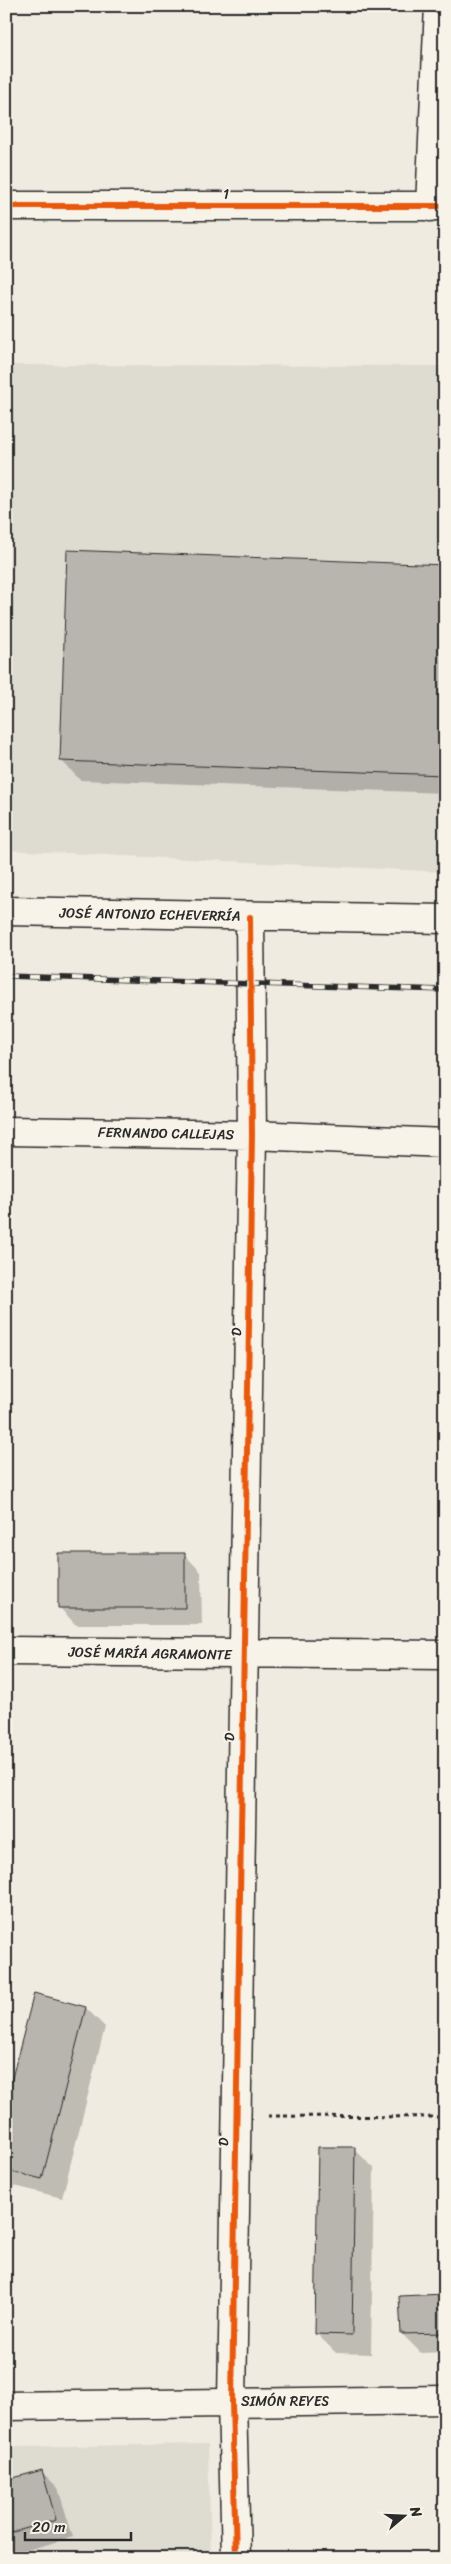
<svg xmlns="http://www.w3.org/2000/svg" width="451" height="2564" font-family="Sriracha,sans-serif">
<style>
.built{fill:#dedbd1}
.shadow{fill:#0003}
.building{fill:#b8b5ae;stroke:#2b2b2b}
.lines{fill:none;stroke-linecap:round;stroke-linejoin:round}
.minor-casing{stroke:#2b2b2b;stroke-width:31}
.tertiary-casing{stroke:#2b2b2b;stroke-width:31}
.path{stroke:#2b2b2b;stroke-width:3;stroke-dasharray:4 4;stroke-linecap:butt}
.minor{stroke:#f7f3e8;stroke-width:28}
.tertiary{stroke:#f7f3e8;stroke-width:28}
.rail-casing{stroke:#2b2b2b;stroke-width:5.5}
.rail{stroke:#f7f3e8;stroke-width:4;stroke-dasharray:11;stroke-linecap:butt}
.cycleway-casing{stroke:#f7f3e8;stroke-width:9}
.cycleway{stroke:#e8590c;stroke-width:6}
.labels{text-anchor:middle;stroke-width:4;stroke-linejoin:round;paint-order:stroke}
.street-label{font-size:14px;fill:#2b2b2b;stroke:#f7f3e8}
</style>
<rect width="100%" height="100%" fill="#efebe0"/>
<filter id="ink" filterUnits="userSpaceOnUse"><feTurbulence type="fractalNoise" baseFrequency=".02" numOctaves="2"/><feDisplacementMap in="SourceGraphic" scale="10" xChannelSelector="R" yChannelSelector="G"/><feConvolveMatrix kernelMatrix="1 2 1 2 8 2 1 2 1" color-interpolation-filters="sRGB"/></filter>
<g filter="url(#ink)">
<path class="built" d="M6,365L445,366V872L6,850Z
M208,2444L211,2558H6V2447Z"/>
<path class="shadow" d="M445,566V793L80,780L61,760Z
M184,1554L201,1572L202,1625H76L59,1607Z
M86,2008L105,2027L62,2198L11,2185L6,2180V2106Z
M354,2149L374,2168L371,2354L336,2353L317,2334Z
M445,2295V2352L421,2353L402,2334Z
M41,2471L58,2488L73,2537L6,2556V2481Z"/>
<path class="building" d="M67,550L445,565V775L60,761Z
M58,1553H185V1608H58Z
M34,1993L86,2007L42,2179L6,2170V2101Z
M318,2147H355L352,2335L315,2334Z
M445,2294V2333L401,2334L399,2296Z
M42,2470L56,2520L6,2534V2480Z"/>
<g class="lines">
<defs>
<path id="minor" d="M6,206H445
M430,207L439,6
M6,911L445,919
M6,1131L252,1135L445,1143
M6,1651L445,1655
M232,2402L252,1135L250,917"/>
<path id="tertiary" d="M232,2402L236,2558
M6,2406L445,2400"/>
</defs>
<use href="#minor" class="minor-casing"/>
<use href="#tertiary" class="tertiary-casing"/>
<path class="path" d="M268,2116L445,2117"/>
<use href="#minor" class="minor"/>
<use href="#tertiary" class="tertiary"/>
<defs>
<path id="rail" d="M6,976L445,990"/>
</defs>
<use href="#rail" class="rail-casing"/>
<use href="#rail" class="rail"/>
<defs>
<path id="cycleway" d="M6,206H445
M236,2558L232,2402L252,1135L250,917"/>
</defs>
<use href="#cycleway" class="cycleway-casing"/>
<use href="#cycleway" class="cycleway"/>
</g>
</g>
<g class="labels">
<g class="street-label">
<text x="226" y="199">1</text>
<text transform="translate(150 914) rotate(1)" y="5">JOSÉ ANTONIO ECHEVERRÍA</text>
<text transform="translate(166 1133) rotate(1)" y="5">FERNANDO CALLEJAS</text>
<text transform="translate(236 1332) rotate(-89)" y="5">D</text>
<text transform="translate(150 1653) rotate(1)" y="5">JOSÉ MARÍA AGRAMONTE</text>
<text transform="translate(229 1737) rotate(-89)" y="5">D</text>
<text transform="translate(223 2142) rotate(-89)" y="5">D</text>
<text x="285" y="2406">SIMÓN REYES</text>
</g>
</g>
<rect width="451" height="2564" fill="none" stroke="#f7f3e8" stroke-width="25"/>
<rect x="12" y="12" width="426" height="2539" fill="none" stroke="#2b2b2b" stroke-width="2" filter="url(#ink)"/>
<g transform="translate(404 2516) rotate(71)" stroke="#f7f3e8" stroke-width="4" paint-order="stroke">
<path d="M0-4L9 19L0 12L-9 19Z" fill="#2b2b2b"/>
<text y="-8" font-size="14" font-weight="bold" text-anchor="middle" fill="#2b2b2b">N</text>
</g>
<path d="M25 2532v8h106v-8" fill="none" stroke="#2b2b2b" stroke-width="2.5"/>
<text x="32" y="2532" font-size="15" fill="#2b2b2b" stroke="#f7f3e8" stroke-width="4" paint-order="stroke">20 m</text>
</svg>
